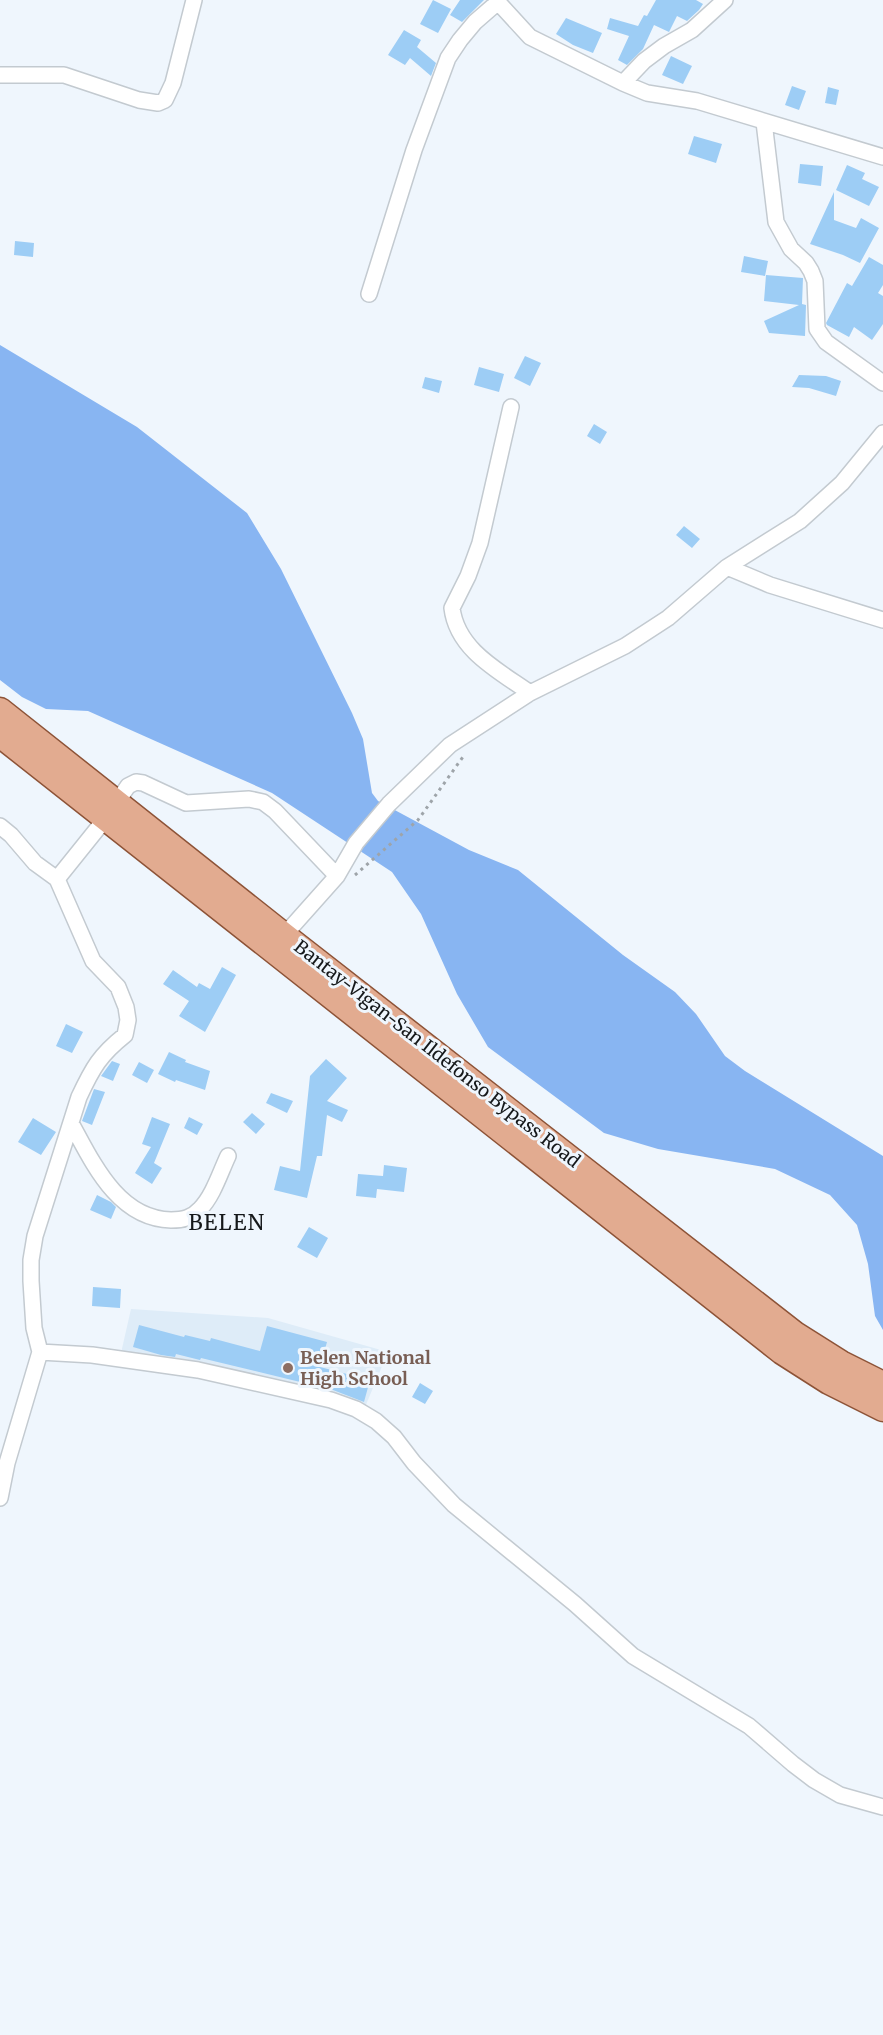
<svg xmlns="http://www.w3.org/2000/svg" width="883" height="2035" font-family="Merriweather,serif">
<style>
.built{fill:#deecf8}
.water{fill:#88b5f2}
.building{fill:#9dcdf5}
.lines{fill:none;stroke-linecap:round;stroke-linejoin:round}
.minor-casing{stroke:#c3cad0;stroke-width:18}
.primary-casing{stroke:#8d5337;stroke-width:27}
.path{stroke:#9ea4a9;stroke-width:3;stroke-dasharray:3 4.5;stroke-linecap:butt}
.minor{stroke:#fff;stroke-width:15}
.primary{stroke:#e2ab90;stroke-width:24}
.education-dot{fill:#8d6e63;stroke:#eff6fd;stroke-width:2}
.labels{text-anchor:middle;stroke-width:6;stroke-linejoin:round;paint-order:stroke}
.street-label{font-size:18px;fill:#15181a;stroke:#eff6fd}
.education-label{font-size:18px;font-weight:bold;fill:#785e54;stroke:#eff6fd;text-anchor:start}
.quarter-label{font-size:21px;letter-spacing:1.5px;fill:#15181a;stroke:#eff6fd}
</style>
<rect width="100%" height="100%" fill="#eff6fd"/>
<path class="built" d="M131,1309L268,1318L388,1352L365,1407L121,1353Z"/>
<path class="water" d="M0,345L137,427L247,513L281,569L352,713L363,739L372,793L378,801L469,850L518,870L623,955L675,992L696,1014L725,1056L745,1071L883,1156V1330L875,1316L868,1264L857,1225L830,1195L775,1169L658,1149L604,1133L488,1047L457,994L421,914L392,872L272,793L88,711L46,709L22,697L0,680Z"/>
<path class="building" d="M433,0L451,9L438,33L420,24Z
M460,0H484L462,22L450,15Z
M656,0H696L703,4L699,10L687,21L677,16L669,32L654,25L643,49L627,65L618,60L629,36L607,29L610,18L638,26L644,15L647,16Z
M566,18L602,33L593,53L573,45L556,34Z
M404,30L421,40L417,47L436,63L431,76L410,58L405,65L388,55Z
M671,56L692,66L683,84L662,75Z
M792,86L806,91L799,110L785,105Z
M828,87L839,90L836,105L825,103Z
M694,136L722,144L716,163L688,154Z
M800,164L823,166L821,186L798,183Z
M847,165L865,173L862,179L879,187L869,206L836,190Z
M834,192V220L856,228L861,218L879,228L860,263L843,255L810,244Z
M15,241L34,243L33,257L14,255Z
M744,256L768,261L765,276L741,272Z
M869,257L883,265V285L878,293L883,296V324L872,340L854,327L849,337L827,325L826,323L847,283L852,286Z
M766,275L803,278L802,304L806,305L805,336L769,333L764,321L799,305L764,301Z
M525,356L541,363L530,386L514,378Z
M479,367L504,374L499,392L474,385Z
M799,375L826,376L841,381L836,396L809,388L792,387Z
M425,377L442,381L439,393L422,388Z
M594,424L607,432L600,444L587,436Z
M684,526L700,539L692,548L676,535Z
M222,967L236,975L205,1032L179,1016L189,1001L163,984L173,970L197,987L199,983L210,989Z
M66,1024L83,1032L72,1053L56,1046Z
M169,1052L186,1060L185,1062L210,1071L205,1090L176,1080L175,1082L158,1074Z
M326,1059L347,1078L327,1101L348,1110L342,1122L327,1115L322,1156H317L307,1198L274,1190L280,1166L300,1171L310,1076Z
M112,1061L120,1064L113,1081L101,1076Z
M139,1062L154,1070L147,1083L132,1075Z
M94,1089L105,1092L92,1125L82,1121Z
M271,1093L293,1101L287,1113L266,1103Z
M252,1113L265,1124L256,1134L243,1122Z
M152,1117L170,1124L154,1163L162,1168L152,1184L135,1173L151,1147L142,1144Z
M189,1117L203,1124L197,1135L184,1128Z
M33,1118L56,1132L41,1155L18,1142Z
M384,1165L407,1168L404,1192L377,1189L376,1198L356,1196L358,1174L383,1176Z
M97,1195L111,1202L116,1207L111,1219L90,1210Z
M309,1227L328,1238L317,1258L297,1247Z
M93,1287L121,1289L120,1308L92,1306Z
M139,1325L184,1337L185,1335L210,1341L211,1338L260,1351L267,1326L327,1342L320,1367L370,1380L364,1402L333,1390L201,1358L200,1360L176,1354L175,1357L161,1355L133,1347Z
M420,1383L433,1391L425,1404L412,1397Z"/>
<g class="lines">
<defs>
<path id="minor" d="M496,0L530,37L623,83L647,93L697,101L883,157
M0,75H64L139,100L158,103L165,100L173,83L194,0
M623,83L644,61L664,46L692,30L725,0
M764,122L776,222L791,249L806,263L811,271L815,281L817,329L826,342L883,383
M369,294L414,150L448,58L460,40L475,22L498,2
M511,407L480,543L468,576L452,608C457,650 499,671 530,693
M727,567L770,585L883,620
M0,826L11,835L35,863L57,879
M280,940L337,876L356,843L389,804L450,745L530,693L625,646L668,618L727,567L800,521L842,483L883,433
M71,1123C93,1163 118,1219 171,1220C183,1220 192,1218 200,1209C213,1196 220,1173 228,1156
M40,1352L92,1355L198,1370L331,1400L356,1409L376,1421L394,1437L414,1463L454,1505L575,1604L633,1656L749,1726L793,1764L814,1780L840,1795L883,1807
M0,1498L7,1463L40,1352L34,1328L31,1281V1260L35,1236L79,1097C93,1067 100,1055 125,1035L128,1020L126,1007L118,987L93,961L57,879L106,818L128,786L136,782L143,783L186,803L249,799L263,802L275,811L337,876"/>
<path id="primary" d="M0,710L285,936L795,1334L841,1363L883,1384
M0,735L782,1352L829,1382L883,1409"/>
</defs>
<use href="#minor" class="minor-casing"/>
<use href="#primary" class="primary-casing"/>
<path class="path" d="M355,875L418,820L465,754"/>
<use href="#minor" class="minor"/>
<use href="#primary" class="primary"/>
</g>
<circle class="education-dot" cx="288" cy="1368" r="6"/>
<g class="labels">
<g class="street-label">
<text transform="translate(437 1054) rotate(38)" y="6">Bantay-Vigan-San Ildefonso Bypass Road</text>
</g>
<g class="education-label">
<text x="300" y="1364">Belen National<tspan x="300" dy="21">High School</tspan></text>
</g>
<g class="quarter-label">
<text x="227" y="1230">BELEN</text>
</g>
</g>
</svg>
